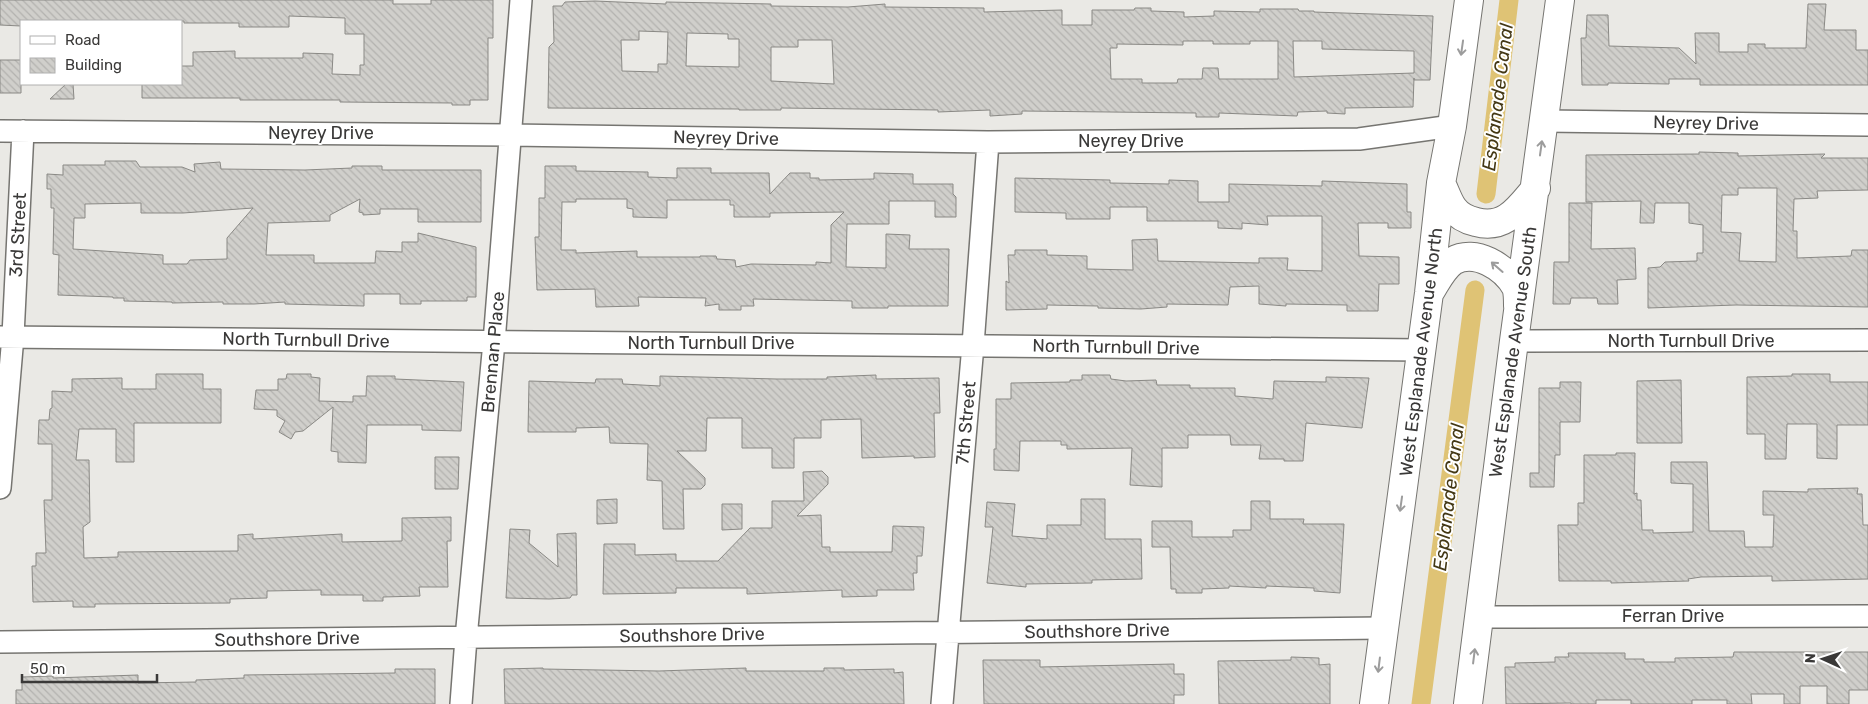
<svg xmlns="http://www.w3.org/2000/svg" width="1868" height="704" font-family="Rubik,sans-serif">
<style>
.lines{fill:none;stroke-linecap:round;stroke-linejoin:round}
.canal{stroke:#dfc375;stroke-width:19}
.building{fill:url(#building-back-hatch);stroke:#8a8985;fill-rule:evenodd}
.minor-casing{stroke:#767571;stroke-width:24}
.secondary-casing{stroke:#767571;stroke-width:30}
.minor{stroke:#fff;stroke-width:21}
.secondary{stroke:#fff;stroke-width:28}
.oneway{stroke:#9c9c9c}
.labels{text-anchor:middle;stroke-width:4;stroke-linejoin:round;paint-order:stroke}
.street-label{font-size:18px;fill:#3a3938;stroke:#fff}
.water-label{font-size:19px;font-style:italic;fill:#443815;stroke:#fff}
</style>
<defs>
<pattern id="building-back-hatch" width="6" height="6" patternUnits="userSpaceOnUse" patternTransform="scale(1.25)"><rect width="6" height="6" fill="#d0cfcb"/><path d="M-1 5l2 2M0 0l6 6M5-1l2 2" fill="none" stroke="#b3b2af"/></pattern>
</defs>
<rect width="100%" height="100%" fill="#eae9e5"/>
<g class="lines">
<path class="canal" d="M1486,194L1509,0
M1421,704L1475,290"/>
</g>
<path class="building" d="M0,0H393V4H431V0H493V38H488V100H470V105H452V103L340,102V100H240V98H142V84H181V66H193V52L235,51V58H303V53L333,54L332,74L360,75V65H364V34H345V18L289,16V27H239V23H184V21H21V26L0,25Z
M595,1L666,4V2L771,4V6L848,7L885,4V7L984,8V12L1062,10V25H1092V10H1134L1135,8H1151V11L1184,12V17L1214,16V11L1260,12V9H1298L1299,11H1314V12L1433,16L1430,80H1414V78L1413,107L1345,108V114L1327,113V111L1298,112L1297,116L1219,113V117H1196V113L1022,111V114L990,116V110L938,112V110L781,108V110H739V109L548,108L549,47L554,42L553,6H562L565,2ZM639,31L668,32L667,64H658V72L622,71L621,40H639ZM687,33L728,34V39H739V67L686,66ZM798,40H832L834,84L771,81V47H798ZM1183,41H1213V44H1250V41H1278V79H1219L1218,68H1203L1202,79H1178L1177,83H1142V79H1111L1110,48H1117V44L1183,45ZM1293,41H1322V49L1414,51V73L1294,77Z
M1808,4H1826L1824,30H1856V50H1868V85H1700V79H1669V84L1608,83V85H1582L1581,38H1586L1587,15H1608L1609,46L1679,48L1696,64L1695,33H1719V52H1748V44H1765V48H1806Z
M0,60H21V93H0Z
M66,84H73L74,99H50Z
M1699,152L1738,153V156L1825,154L1821,158H1868V190L1817,191L1818,198L1794,199L1793,231H1797V258L1851,256L1852,250H1868V307L1736,305L1648,308V268L1660,267L1665,262L1697,261V253H1703V225L1689,223V203H1655L1654,223H1640L1641,201L1586,202V155L1699,154ZM1738,188H1777L1776,262L1739,261L1741,233L1721,232L1722,195H1738Z
M105,161H136L140,167H182L195,172L194,164L220,162L221,169L305,170L352,168V166H382V170H481V222H418V209H380V214L363,215V213L359,212L360,199L330,215V221L268,223L266,255H314V263H375L376,251L402,252V242H418V233L476,247V297H467V301H421V304H400V294H364V306L285,304V302L254,304H223V302L172,303V302L124,301V298H113V297L58,295L59,255L53,254L54,208H51V189H47V174L63,175V165H105ZM141,203V213H183L253,208L227,238V259L190,260L187,264H163V255L73,249L74,218H85V204Z
M545,166H576V171L648,172V177L677,178V168H711V173H769L770,194L790,173H810V178H819V180L874,179V173L913,174V184H953V194L956,197V217H935V201H889V224H847L846,267L886,268V234L910,235L909,249H949L948,306H888V308H852V301L753,299L754,306H741V310H719V304L705,306L706,298L638,297L639,306L596,307L595,289L537,290L535,237H539V198H545ZM576,199H627V208L633,209V217L667,218V200H730V205H734V217H770V213L844,212L831,225V263L816,262V265L751,264L736,267L735,260L717,259L716,256H700V257H637V251L576,253V250H561L562,202H576Z
M1015,178L1110,180V183L1169,184V180L1198,181V202H1229V184L1322,186V181L1407,184V212H1411V228H1388V223H1358L1359,256L1399,257V284H1379L1378,311H1347V305L1286,304V306L1259,304V286L1230,287L1228,305L1167,304V307L1141,309L1098,308V306L1047,305V309L1006,310V281L1009,283L1008,255H1015V250H1047V255L1087,256V269L1133,270L1132,240L1157,239L1158,261L1259,263V258H1288L1287,270L1322,271V216H1267L1268,225L1242,223V229L1218,228V221H1147V207H1110V219H1066V213L1015,212Z
M1569,203H1592L1591,249L1635,248L1636,279L1617,280L1618,304H1598L1597,298H1571L1570,304H1553L1554,262H1569Z
M156,374H203V389H221V423H134V462H116V429H79L76,460H89L90,522L83,527L84,558L118,557V552L238,551V535L253,534V539L342,534V542L402,541V518L451,517V541H447L448,587H419L420,596L383,597V601H363V595H321V590L267,591V598L230,599V603L95,604V607H73V601L33,602L32,566H36V553H46L44,500H52V444H38L39,420H49L50,409L52,408V391L72,392V379L122,378V389H156Z
M287,374H311V377L320,378L319,401L353,402V396H366L367,376H395V379L464,382L461,431L422,430V425H367L366,463L338,462V452L331,451L333,407L303,431L295,432L291,439L279,432L285,421L277,416V410L254,409L256,390H278V379H286Z
M1792,374H1830V382H1868V425H1837V459L1817,458V424H1787L1786,459H1765V434H1747V377L1792,376Z
M876,375V379L939,378L940,413H934L935,457L914,458V456L862,458L861,419L821,420V438H794V468H772V448H742V418H707L706,451H677L705,478V485L701,489H683L684,529H663L662,481L647,480L648,444L610,443L609,427L576,428V432H528L529,381L595,383L596,379H622L623,384L660,386V376L777,379H827V377Z
M1082,375H1110L1111,379L1126,381L1156,380L1157,385H1190V388H1235V396L1273,399L1274,381L1326,382V377L1369,378L1362,428L1306,423L1303,461H1284V459H1259L1261,445H1231L1230,435H1188V448H1162V487L1130,485L1132,448L1067,449V445H1061V441H1020L1019,471L994,470V449H996V399H1011V383L1070,382V380H1082Z
M1681,380L1682,443H1637V381Z
M1560,382H1581L1580,422H1560V455H1555L1554,487H1530V473H1539V388H1560Z
M1616,453H1635L1634,494L1637,493V500H1641L1642,530H1653V533L1693,532V484L1671,483V462H1707L1709,531H1744L1745,547H1773L1774,515H1763V491L1808,492V489L1858,488L1857,494H1862L1863,525H1868V579L1772,581V576L1701,577L1688,579L1689,581L1611,583V581H1559L1558,525H1578V503H1584V455H1616Z
M435,457H459L458,489H435Z
M822,471L828,477V484L797,516L821,515L822,547H830V552H892L893,526L924,527L922,556H917V573H913L914,590H877V596L842,597V590L747,594V588H676V593L603,594L604,544H635V555L676,554V561H718L750,528H772V501H804L803,472Z
M617,499V523L597,524V500Z
M1081,499H1105V539H1141L1142,579L1092,580V583L1026,584V587L987,583L993,527H985L987,502L1015,504L1012,536L1047,539V525H1081Z
M1251,501H1270V519H1304L1303,524H1344L1340,593L1314,591V588L1266,586V588L1229,586V588L1202,589V593H1176V589H1171L1170,547H1152V521H1192V537H1233V530H1251Z
M722,504H742V529L722,530Z
M510,529L530,530L529,543L558,567L557,534L576,533L577,595H572L570,598L549,599L506,598Z
M1734,652H1868V690H1849V704H1827V686H1800V704H1784V694H1751L1752,704H1727V700H1692V704H1631V700H1596V704H1571V703L1506,704L1505,667H1515V663L1555,662V657H1569L1568,653H1625V659H1644V662H1675V658L1733,657Z
M1291,657L1319,658V665L1330,664V704H1219L1218,661L1291,660Z
M983,660H1040V667L1174,664V674H1184V695H1174V704H984Z
M543,668V669L659,671L746,668V671H824V668H844V670L894,669V673L903,672L904,704H505L504,669Z
M395,669H435V704H16V690H22V677L53,676V678L138,675V683L196,682V680L244,678V675L395,673Z"/>
<g class="lines">
<defs>
<path id="minor" d="M1545,121L1868,125
M0,131L510,135L988,142L1359,139L1452,126
M0,337L1422,350
M1514,341L1868,340
M0,488L13,336L23,131
M1479,617L1868,616
M0,642L1384,628
M461,704L466,638L494,342L521,0
M942,704L973,345L988,142"/>
<path id="secondary" d="M1441,183C1445,191 1448,201 1453,208C1458,215 1467,220 1476,222C1505,230 1519,208 1536,188
M1430,292C1437,281 1442,269 1453,261C1475,248 1505,267 1516,287C1518,292 1518,301 1518,306
M1374,704L1429,293L1441,183L1452,126L1469,0
M1468,704L1514,341L1560,0"/>
</defs>
<use href="#minor" class="minor-casing"/>
<use href="#secondary" class="secondary-casing"/>
<use href="#minor" class="minor"/>
<use href="#secondary" class="secondary"/>
</g>
<defs><path id="oneway-shaft" d="M-6 0H5M1.5-3L5.5 0L1.5 3" fill="none" stroke-width="1.6" stroke-linecap="round" stroke-linejoin="round" transform="scale(1.25)"/></defs>
<g class="oneway">
<use href="#oneway-shaft" transform="translate(1462 48) rotate(98)"/>
<use href="#oneway-shaft" transform="translate(1541 148) rotate(-82)"/>
<use href="#oneway-shaft" transform="translate(1497 267) rotate(-139)"/>
<use href="#oneway-shaft" transform="translate(1401 504) rotate(98)"/>
<use href="#oneway-shaft" transform="translate(1474 656) rotate(-83)"/>
<use href="#oneway-shaft" transform="translate(1379 665) rotate(97)"/>
</g>
<g class="labels">
<g class="street-label">
<text transform="translate(1706 123) rotate(1)" y="6">Neyrey Drive</text>
<text x="321" y="139">Neyrey Drive</text>
<text transform="translate(726 138) rotate(1)" y="6">Neyrey Drive</text>
<text x="1131" y="147">Neyrey Drive</text>
<text transform="translate(18 235) rotate(-87)" y="6">3rd Street</text>
<text transform="translate(306 340) rotate(1)" y="6">North Turnbull Drive</text>
<text x="1691" y="347">North Turnbull Drive</text>
<text x="711" y="349">North Turnbull Drive</text>
<text transform="translate(1116 347) rotate(1)" y="6">North Turnbull Drive</text>
<text transform="translate(493 352) rotate(-85)" y="6">Brennan Place</text>
<text transform="translate(1421 352) rotate(-83)" y="6">West Esplanade Avenue North</text>
<text transform="translate(1513 352) rotate(-82)" y="6">West Esplanade Avenue South</text>
<text transform="translate(966 423) rotate(-85)" y="6">7th Street</text>
<text x="1673" y="622">Ferran Drive</text>
<text transform="translate(1097 631) rotate(-1)" y="6">Southshore Drive</text>
<text transform="translate(692 635) rotate(-1)" y="6">Southshore Drive</text>
<text transform="translate(287 639) rotate(-1)" y="6">Southshore Drive</text>
</g>
<g class="water-label">
<text transform="translate(1497 97) rotate(-83)" y="7">Esplanade Canal</text>
<text transform="translate(1448 497) rotate(-83)" y="7">Esplanade Canal</text>
</g>
</g>
<rect x="20" y="20" width="162" height="65" fill="#ffffff" stroke="#b0b0af"/>
<rect x="30" y="36" width="25" height="8" fill="#ffffff" stroke="#b0b0af"/>
<text x="65" y="45" font-size="15" fill="#3a3938">Road</text>
<rect x="30" y="58" width="25" height="15" fill="url(#building-back-hatch)" stroke="#b0b0af"/>
<text x="65" y="70" font-size="15" fill="#3a3938">Building</text>
<g transform="translate(1823 659) rotate(273)" stroke="#ffffff" stroke-width="4" paint-order="stroke">
<path d="M0-4L9 19L0 12L-9 19Z" fill="#3a3938"/>
<text y="-8" font-size="14" font-weight="bold" text-anchor="middle" fill="#3a3938">N</text>
</g>
<path d="M22 674v8h135v-8" fill="none" stroke="#3a3938" stroke-width="2.5"/>
<text x="30" y="674" font-size="15" fill="#3a3938" stroke="#ffffff" stroke-width="4" paint-order="stroke">50 m</text>
</svg>
